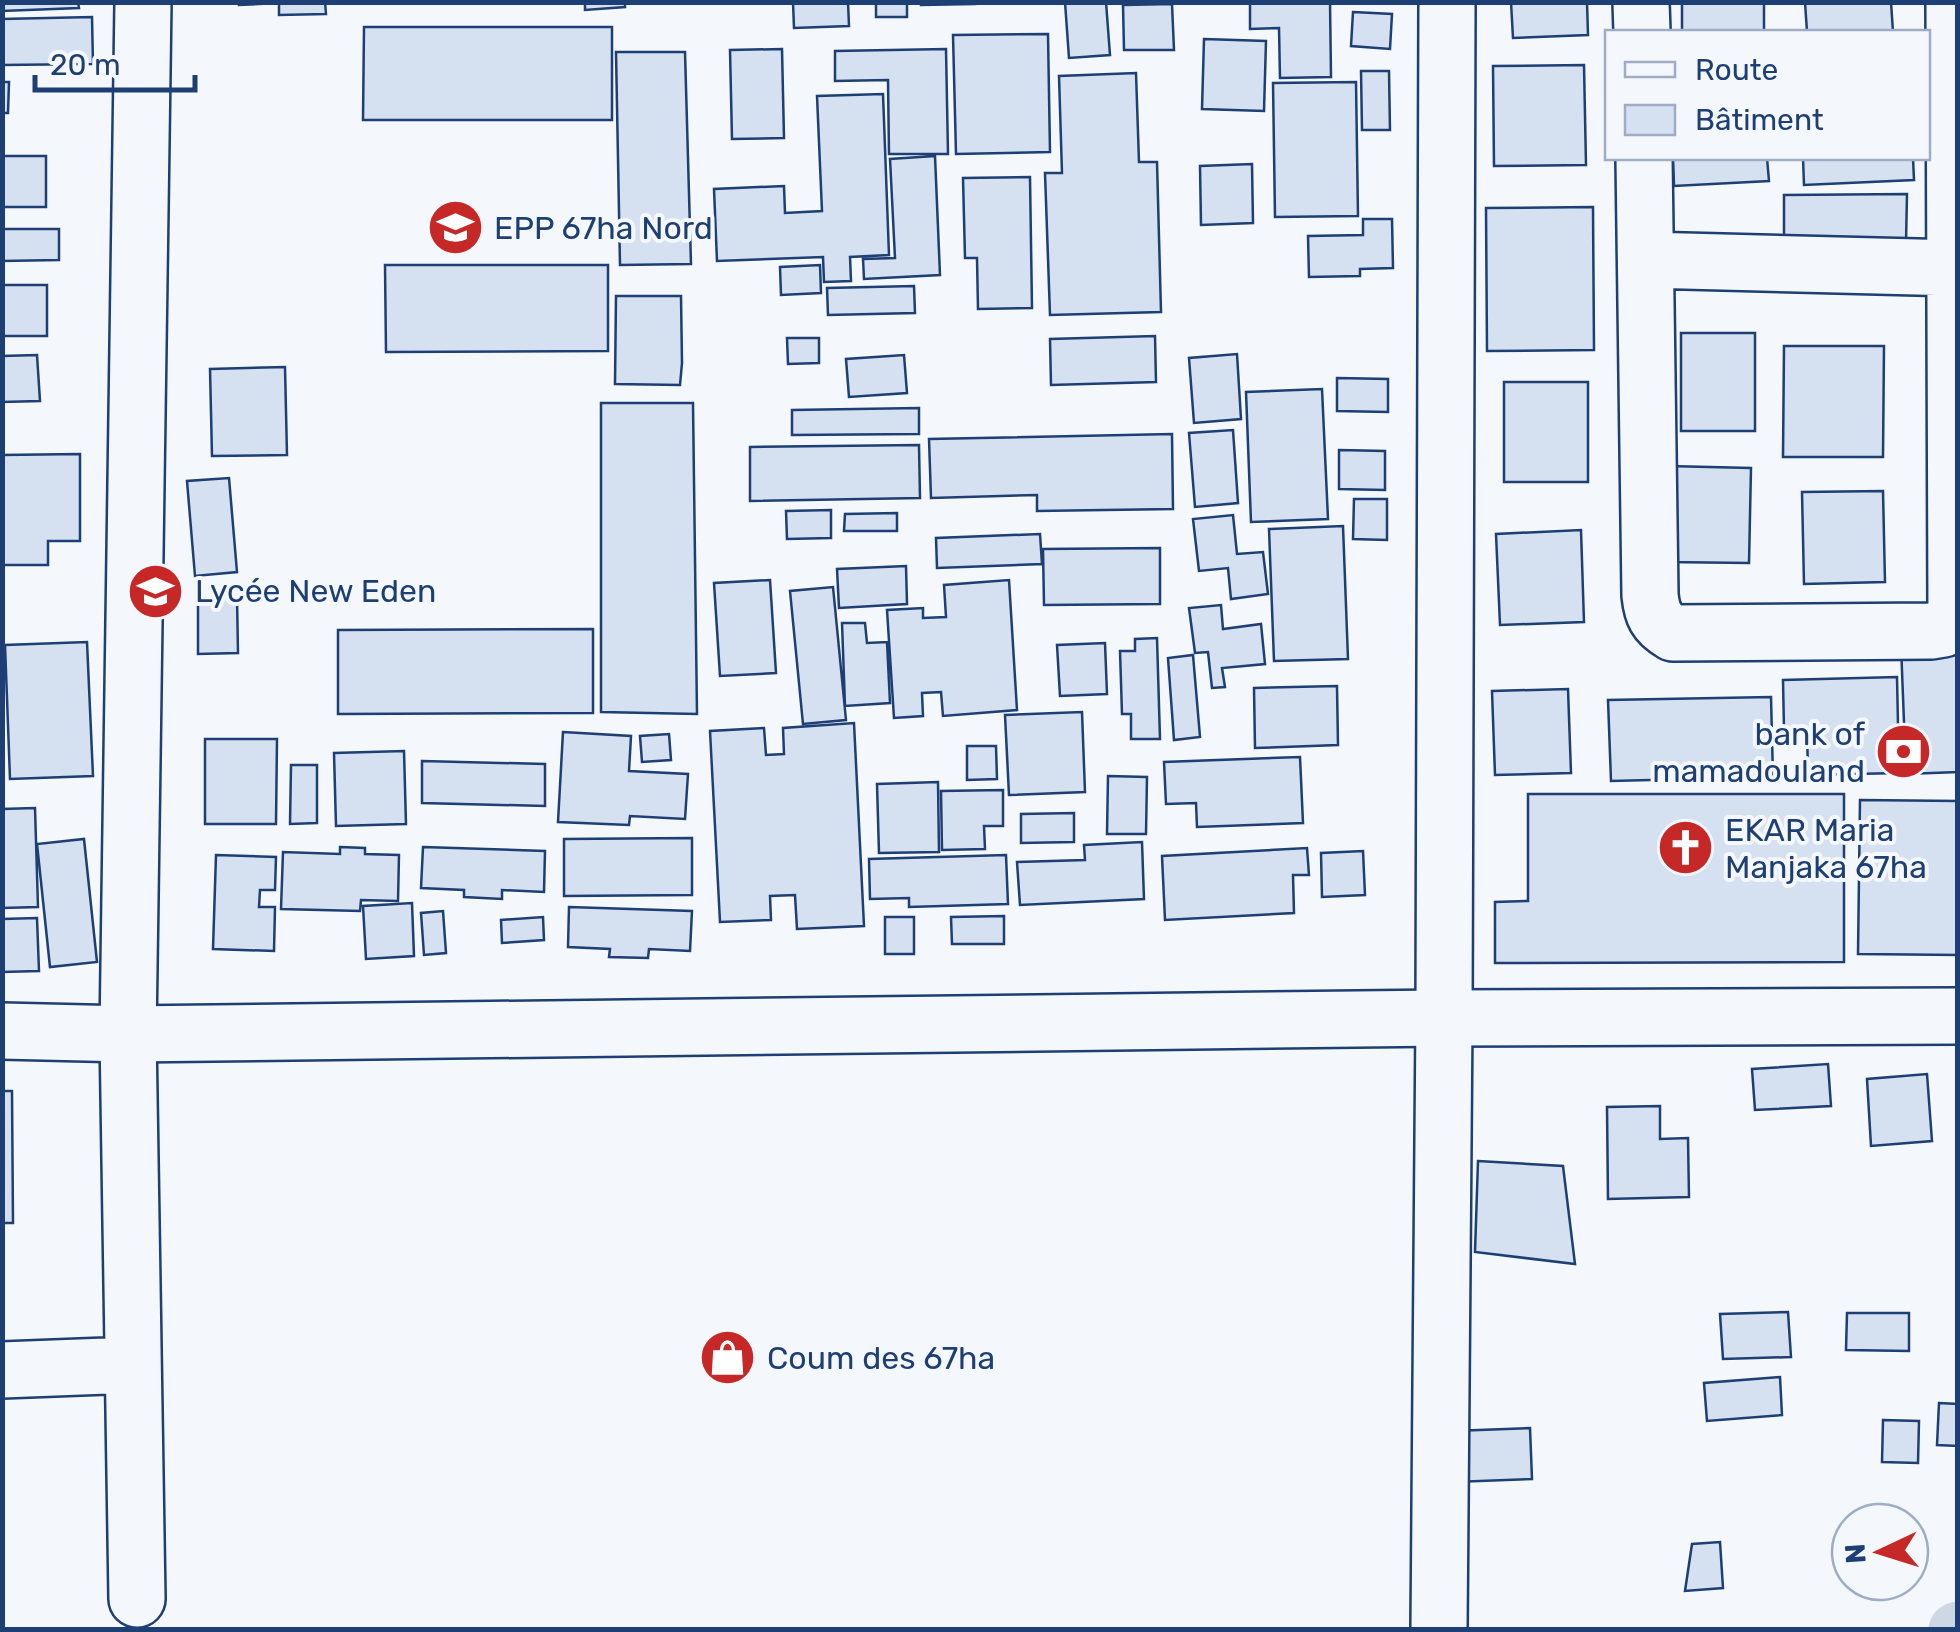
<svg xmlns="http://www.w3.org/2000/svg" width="1960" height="1632" font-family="Rubik,sans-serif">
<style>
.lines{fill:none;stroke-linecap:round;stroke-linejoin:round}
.canal{stroke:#cfd7e4;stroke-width:55}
.building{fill:#d5e0f0;stroke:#1d3f73;stroke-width:2.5}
.minor-casing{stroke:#1d3f73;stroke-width:60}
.major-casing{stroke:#1d3f73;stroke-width:60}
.minor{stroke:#f4f7fb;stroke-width:55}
.major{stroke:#f4f7fb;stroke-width:55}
.labels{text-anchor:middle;stroke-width:8;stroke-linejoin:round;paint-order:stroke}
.poi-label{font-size:32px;fill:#1d3f73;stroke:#f4f7fb;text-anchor:start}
</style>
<rect width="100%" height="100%" fill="#f4f7fb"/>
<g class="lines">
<path class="canal" d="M1956,1630L1958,1629"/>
</g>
<path class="building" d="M2,2H78L79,8L2,11Z
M239,2H325L326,14L279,15V3L239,5Z
M585,2H625V7L585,10Z
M793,2H848L849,26L794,28Z
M876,2H907V17H876Z
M921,2H975V4L921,5Z
M1065,2H1106L1110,55L1069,58Z
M1250,2H1330L1331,77L1280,78L1279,28L1250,29Z
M1511,2H1587L1588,35L1513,38Z
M1682,2H1764V32H1682Z
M1805,2H1891L1893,32H1807Z
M1172,4L1174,50H1124L1123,5Z
M1353,12L1392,14L1390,49L1351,46Z
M92,17L93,64L2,65V19Z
M364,27H612V120H363Z
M1048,34L1050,152L956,154L953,35Z
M1204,39L1266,41L1264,111L1202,109Z
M782,49L784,138L732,139L730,50Z
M946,49L948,154H889L888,80L835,81V51Z
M616,52H685L691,264L620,265Z
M1584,65L1586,165L1494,166L1493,66Z
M1361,71H1389L1390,130H1362Z
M1136,73L1139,162H1157L1161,312L1050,315L1045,173H1062L1059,76Z
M2,82H9L8,113H2Z
M1356,82L1358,216L1275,217L1273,83Z
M883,94L889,255L850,257L851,281L824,282L823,257L717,261L714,189L784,186L785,213L822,211L817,96Z
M2,156H46V207H2Z
M935,156L940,275L864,279L863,259L895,258L890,159Z
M1673,158H1767L1769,181L1674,186Z
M1803,158H1913L1914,180L1804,185Z
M1252,164L1253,223L1201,225L1200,166Z
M1030,177L1032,308L978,309L977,258H965L963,178Z
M1907,194L1906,242H1784V195Z
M1593,207L1594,350L1487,351L1486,208Z
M1363,219H1392L1393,268L1360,269V276L1309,277L1308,236L1363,235Z
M2,229H59V260L2,261Z
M385,265H608V351L386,352Z
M820,265L821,293L781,295L780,267Z
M2,285H47V336H2Z
M914,286L915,313L828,315L827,288Z
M616,296H681L682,363L680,385L615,384Z
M1681,333H1755V431H1681Z
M1155,336L1156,382L1051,385L1050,339Z
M787,338H819V363L788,364Z
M1784,346H1884L1883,457H1783Z
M1237,354L1241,419L1194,423L1189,358Z
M37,355L40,401L2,402V356Z
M904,355L907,393L849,397L846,359Z
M285,367L287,455L212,456L210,369Z
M1337,378L1388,379V412L1337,411Z
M1504,382H1588V482H1504Z
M1322,389L1328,519L1251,522L1246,392Z
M601,403H693L697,714L601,712Z
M919,408V434L792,435V410Z
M1233,430L1238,503L1195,507L1189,433Z
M1172,434L1173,509L1037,511V495L931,498L929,439Z
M919,445L920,498L750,501V447Z
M1339,450L1385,451V490L1339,489Z
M80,454V541H48V565H2V455Z
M1667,466L1751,468L1749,563L1665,562Z
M229,478L237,572L195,576L187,481Z
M1883,491L1885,582L1804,584L1802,492Z
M1354,499H1387V540L1353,539Z
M831,510V538L787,539L786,511Z
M897,513V531H844L845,514Z
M1233,515L1237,554L1263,552L1268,594L1231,599L1228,568L1199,571L1193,519Z
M1343,526L1348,659L1274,661L1269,529Z
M1581,530L1584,622L1500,625L1496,534Z
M1040,534L1042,564L937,568L936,538Z
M1160,548V604L1044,605L1043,549Z
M906,566L907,604L839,608L837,569Z
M770,580L776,673L720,676L714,583Z
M1009,580L1017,710L943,716L941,692L922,693L923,716L894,718L887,610L923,608V618L946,617L944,585Z
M833,587L846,720L803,724L790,591Z
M237,597L238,653L198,654V598Z
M1221,605L1223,629L1261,624L1265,664L1222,668L1225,687L1212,688L1208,652L1195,653L1189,608Z
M842,623H865L867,643L887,642L890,703L845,706Z
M593,629V713L338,714V630Z
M1157,638L1160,739H1131V714H1122L1120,651H1135V639Z
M87,642L93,776L10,779L5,645Z
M1105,643L1107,694L1060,696L1057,645Z
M1958,643V772L1906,774L1901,645Z
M1193,655L1200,737L1174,740L1168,658Z
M1897,677L1899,773L1808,775L1807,730H1784L1783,680Z
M1337,686L1338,745L1255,748L1254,688Z
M1568,689L1571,773L1495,775L1492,691Z
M1771,697L1773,777L1611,781L1608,700Z
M1082,712L1085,792L1009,795L1005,715Z
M854,723L864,926L797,929L795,895L770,896L771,920L720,922L710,731L764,728L766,755L784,754L783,728Z
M563,732L631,736L629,771L688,774L685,819L630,816L629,825L558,822Z
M669,734L671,760L642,762L640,736Z
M205,739H277L276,824H205Z
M967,746H996L997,779L967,780Z
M404,751L406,824L336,826L334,753Z
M1300,757L1303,823L1197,827L1196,803L1166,804L1164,762Z
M422,761L545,764V806L422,803Z
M291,765H317V823L290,824Z
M1108,776L1147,777L1146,834H1107Z
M938,782L939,852L879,853L877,784Z
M1003,790V826H984L985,849L942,850L941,791Z
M1528,794H1844V962L1495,963V902L1528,901Z
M1860,800L1958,801V955L1858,954Z
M35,808L38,907L2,908V809Z
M1074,813V842L1021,843V814Z
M692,838V895L564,896V839Z
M84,839L97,962L50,967L37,844Z
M1142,842L1144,899L1020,905L1017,862L1085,860L1084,845Z
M340,847L365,848V854L399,855L398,901L361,900L360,911L281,909L283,852L340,854Z
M423,847L545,851L544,892L502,890V899L464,897V890L421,888Z
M1307,848L1309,875H1293L1294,913L1165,920L1162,856Z
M1363,851L1365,895L1322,897L1321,853Z
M216,855L276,857L275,890H260L259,907H275L274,951L213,949Z
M1006,855L1008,904L909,907V898L870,899L869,859Z
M412,903L414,956L366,959L363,906Z
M569,907L692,911L690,951L649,949L648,958L609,957L610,949L568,947Z
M443,911L446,953L424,955L421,913Z
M1004,916V944H952L951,917Z
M543,917L544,940L502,943L501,920Z
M885,917H914V954H885Z
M37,918L39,971L2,972V919Z
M1828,1064L1831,1106L1755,1110L1752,1069Z
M1927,1074L1932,1141L1871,1146L1867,1079Z
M2,1091H12L13,1223H2Z
M1660,1106V1139L1688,1138L1689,1197L1608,1199L1607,1107Z
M1478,1161L1563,1166L1575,1264L1475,1252Z
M1788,1312L1791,1357L1723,1359L1720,1314Z
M1847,1313H1909V1351L1846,1350Z
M1780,1377L1782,1415L1707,1421L1704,1383Z
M1939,1403L1958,1404V1446L1937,1445Z
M1883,1420L1919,1421L1918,1463L1882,1462Z
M1530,1428L1532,1479L1454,1482L1453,1431Z
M1720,1542L1723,1588L1685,1591L1692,1544Z"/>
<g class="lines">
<defs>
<path id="minor" d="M1641,2L1642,32
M1644,158L1650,595C1652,614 1656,623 1673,633L1931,631L1943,629L1956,615L1954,2
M1646,260L1957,268
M2,1370L133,1365
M137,1599L128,1034L143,2
M1439,1630L1444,1018L1447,2"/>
<path id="major" d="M2,1031L128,1034L1444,1018L1958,1016"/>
</defs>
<use href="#minor" class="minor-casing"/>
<use href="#major" class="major-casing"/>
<use href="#minor" class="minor"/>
<use href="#major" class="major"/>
</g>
<defs>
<symbol id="school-disc" viewBox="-11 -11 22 22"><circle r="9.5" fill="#c62828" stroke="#f4f7fb"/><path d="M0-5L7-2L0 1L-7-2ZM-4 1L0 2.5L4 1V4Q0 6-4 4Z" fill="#fff"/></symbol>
<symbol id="bank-disc" viewBox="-11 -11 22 22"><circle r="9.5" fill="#c62828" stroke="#f4f7fb"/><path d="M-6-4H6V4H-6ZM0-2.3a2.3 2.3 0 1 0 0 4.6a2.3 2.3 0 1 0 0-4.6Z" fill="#fff"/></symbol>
<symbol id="church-disc" viewBox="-11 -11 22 22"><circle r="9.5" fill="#c62828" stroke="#f4f7fb"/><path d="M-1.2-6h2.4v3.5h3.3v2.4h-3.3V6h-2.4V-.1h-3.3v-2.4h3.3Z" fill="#fff"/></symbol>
<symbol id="shop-disc" viewBox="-11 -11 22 22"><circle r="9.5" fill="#c62828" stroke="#f4f7fb"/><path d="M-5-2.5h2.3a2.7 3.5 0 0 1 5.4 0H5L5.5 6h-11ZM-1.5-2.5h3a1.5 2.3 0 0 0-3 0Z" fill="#fff"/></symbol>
</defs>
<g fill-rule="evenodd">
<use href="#school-disc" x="424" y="196" width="63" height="63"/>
<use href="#school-disc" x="124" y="560" width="63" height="63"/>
<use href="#bank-disc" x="1872" y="720" width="63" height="63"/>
<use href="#church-disc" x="1654" y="816" width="63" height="63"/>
<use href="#shop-disc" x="696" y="1326" width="63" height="63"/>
</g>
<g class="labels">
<g class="poi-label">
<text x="494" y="239">EPP 67ha Nord</text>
<text x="195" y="602">Lycée New Eden</text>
<text x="1865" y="745" text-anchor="end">bank of<tspan x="1865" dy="37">mamadouland</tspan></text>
<text x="1725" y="841">EKAR Maria<tspan x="1725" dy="37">Manjaka 67ha</tspan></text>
<text x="767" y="1369">Coum des 67ha</text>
</g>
</g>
<rect width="1960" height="1632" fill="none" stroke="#1d3f73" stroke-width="10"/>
<rect x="1605" y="30" width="325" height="130" fill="#f4f7fb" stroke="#9eadc5" stroke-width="2.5"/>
<rect x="1625" y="62" width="50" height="15" fill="#f4f7fb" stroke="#9eadc5" stroke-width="2.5"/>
<text x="1695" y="80" font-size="30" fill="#1d3f73">Route</text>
<rect x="1625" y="105" width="50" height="30" fill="#d5e0f0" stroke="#9eadc5" stroke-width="2.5"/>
<text x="1695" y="130" font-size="30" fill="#1d3f73">Bâtiment</text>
<g transform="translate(1880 1552) rotate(266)"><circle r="48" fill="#f4f7fb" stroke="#9eadc5" stroke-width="2.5"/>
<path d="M0-8L18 38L0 25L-18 38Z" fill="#c62828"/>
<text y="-15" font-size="28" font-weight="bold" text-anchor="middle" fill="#1d3f73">N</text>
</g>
<path d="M35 75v15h160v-15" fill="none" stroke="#1d3f73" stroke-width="5"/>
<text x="50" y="75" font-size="30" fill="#1d3f73" stroke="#f4f7fb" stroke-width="8" paint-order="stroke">20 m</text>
</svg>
